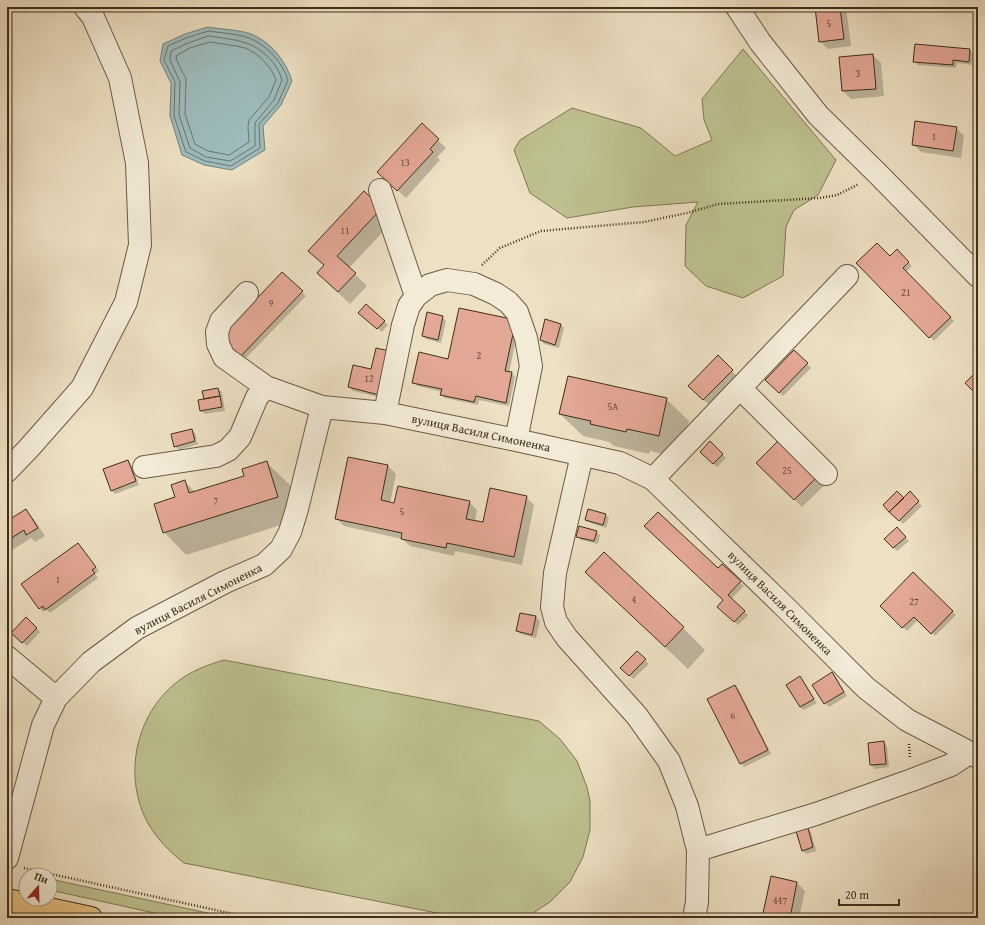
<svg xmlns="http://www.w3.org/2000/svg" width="985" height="925" font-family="'Gentium Book Plus',serif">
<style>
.green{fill:#bec18f;stroke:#7e7854}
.water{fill:#9dbbbc;stroke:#77837a}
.shadow{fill:#0003}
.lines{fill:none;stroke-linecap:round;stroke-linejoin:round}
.shore{stroke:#6e756a;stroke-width:1}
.building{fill:#e4a896;stroke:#3f2f18}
.minor-casing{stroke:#6a5b43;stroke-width:24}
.major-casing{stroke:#3f2f18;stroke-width:24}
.path{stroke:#3f2f18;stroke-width:2.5;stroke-dasharray:1 2;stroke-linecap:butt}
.minor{stroke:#f3ebd8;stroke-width:22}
.major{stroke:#e6c082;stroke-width:22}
.labels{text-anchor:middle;stroke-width:3;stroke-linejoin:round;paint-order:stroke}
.number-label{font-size:10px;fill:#684d38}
.street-label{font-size:12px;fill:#3f2f18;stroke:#f3ebd8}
</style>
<rect width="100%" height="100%" fill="#ede0c3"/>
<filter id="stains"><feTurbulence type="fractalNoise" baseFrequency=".005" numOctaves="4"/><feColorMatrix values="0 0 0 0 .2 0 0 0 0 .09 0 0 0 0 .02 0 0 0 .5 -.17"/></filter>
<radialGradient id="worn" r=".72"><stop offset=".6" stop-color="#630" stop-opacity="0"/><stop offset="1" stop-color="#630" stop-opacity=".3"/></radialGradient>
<path class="green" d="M743,49L836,160L818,195L794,210L786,227L783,276L743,298L706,286L685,266L686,225L698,202L633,207L567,218L530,193L514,150L520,140L572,108L641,128L675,156L712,140L704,120L702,99Z
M224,660L539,721L560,739L577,761L587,787L590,801V830L583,857L570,882L550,902L527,917L462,918L184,863C170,852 158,840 149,825C122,778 135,715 177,682C191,671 207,665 224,660Z
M50,879L231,918H177L50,890Z"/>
<path class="water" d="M208,27C219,29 241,30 251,34C271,42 286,61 292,81L281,105L263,126L265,150L232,170L204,165L182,155L170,116L171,83L160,61L163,44L185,34Z"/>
<path class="shadow" d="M816,7H846L851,46L828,49L820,41Z
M970,50L973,54L972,65L957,63L956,68L918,65L914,61Z
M873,55L881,63L884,96L851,99L843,91L840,58Z
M422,125L446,148L437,157L440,160L406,198L386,180Z
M956,128L964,136L961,158L921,152L913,144Z
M364,193L393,221L349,268L367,286L350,304L330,285L325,266L310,251Z
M897,251L912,266L906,272L954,321L934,341L858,263L890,257Z
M282,273L306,296L245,359L226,341Z
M363,317L384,321L388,325L382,332Z
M442,317L446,321L441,343L426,339L423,336Z
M519,325L509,373H512L515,377L509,406L479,400L478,405L445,398L441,395L442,392L417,386L414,382L449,360Z
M561,325L564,328L559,348L544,344L541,340Z
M794,351L811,368L783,396L767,380Z
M718,357L740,379L711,407L690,386Z
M372,370L387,399L353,391L349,387Z
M218,389L222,392L225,411L205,414L201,411L205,400Z
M666,399L689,421L681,458L650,451L649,454L614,446L609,442L583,436L560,414Z
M191,430L195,433L197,439L176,445V447L172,435Z
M780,440L825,485L802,507L757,463Z
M197,441L198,444L179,450L176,447Z
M710,443L726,458L717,467L701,452Z
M127,461L131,464L139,485L115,494L111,490Z
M267,463L290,485L300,519L186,555L164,532L177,497L185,482L195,492L245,477Z
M388,466L396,474L390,503L469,502L477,510L475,522L483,524L526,497L534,505L522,565L455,551L454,556L410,546L402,539L344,526L336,518Z
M910,493L922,506L903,524L884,505L904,499Z
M26,511L34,519L45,536L35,542L31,538L11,551L7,546V522Z
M605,515L609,518L606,528L590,523L586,520Z
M897,529L909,541L897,551L886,539Z
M596,532L600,535L598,544L581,540L577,536Z
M78,544L99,571L95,574L98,578L50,613L46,609L43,612L40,608Z
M722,565L744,586L731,599L748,615L738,625L718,607L724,600Z
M586,572L683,628L705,650L688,669Z
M913,573L956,615L935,636L918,620L907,631L881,606Z
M521,614L536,617L540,621L536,638L521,634L517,631Z
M26,618L40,632L27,646L13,633Z
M637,652L649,664L633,679L622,668Z
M832,673L836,677L847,696L829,707L825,703Z
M803,681L817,703L804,710L800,707Z
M735,686L739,690L771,754L744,767L741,763Z
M884,742L887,746L889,767L875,769L871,765Z
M807,829L811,832L816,851L806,854L803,850Z
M797,883L805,891L799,918H764Z"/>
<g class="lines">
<path class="shore" d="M209,31C221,33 238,34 249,38C267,45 282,62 288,80L278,103L259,124L260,148L231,166L205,161L186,152L174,116L175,82L164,60L168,46L186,38Z
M209,36C221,38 235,39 246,43C262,48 278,64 282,80L274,100L255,123V146L230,161L206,157L190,148L179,115L180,82L170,60L171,51L188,43Z
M210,42C221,44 234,45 245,48C258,53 272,67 276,80L269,97L249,120L248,127L249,142L229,155L208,151L195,144L185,114L186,79L176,59L177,55L190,48Z"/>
</g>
<path class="building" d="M815,7H840L844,39L819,42Z
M915,44L970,49L969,62L953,60V65L913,62Z
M873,54L876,89L842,91L839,57Z
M915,121L957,127L953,151L912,145Z
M422,123L439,139L430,149L433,152L397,191L377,172Z
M364,191L382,208L337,256L356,273L338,292L317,273L324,265L308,251Z
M877,243L890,256L897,249L909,262L903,268L951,317L929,338L856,263Z
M282,272L303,291L241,356L225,342L227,330Z
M366,304L385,321L377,329L358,313Z
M459,308L516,320L505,371L512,372L506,403L476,396L474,402L440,395L442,389L412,383L419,352L448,359Z
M427,312L443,316L438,340L422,336Z
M545,319L561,324L555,345L540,340Z
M376,348L394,352L383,396L348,387L353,365L371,369Z
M794,350L808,363L779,393L765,380Z
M718,355L733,370L703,400L688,386Z
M978,370V396L965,383Z
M568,376L667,398L659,436L627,429L626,432L590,424L591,421L559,414Z
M218,388L220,396L204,399L202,391Z
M220,396L222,407L200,411L198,400Z
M192,429L195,441L174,447L171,434Z
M780,439L818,476L794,500L756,463Z
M710,441L723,454L713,464L700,452Z
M348,457L388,465L381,500L394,503L398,486L470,501L466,519L483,522L490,488L527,496L514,557L447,543L446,548L401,539L402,533L335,519Z
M128,460L136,481L111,491L103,469Z
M267,461L278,497L163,533L154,504L175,497L171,485L185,480L189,493L244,476L242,469Z
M897,491L904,498L889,512L883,505Z
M910,491L919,501L899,521L889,512Z
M26,509L38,528L26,535L24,530L7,541V521Z
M588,509L606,514L603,525L585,520Z
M658,512L718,568L722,564L741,581L728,595L745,611L734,622L717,607L723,600L644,526Z
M579,526L597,531L594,541L576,537Z
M897,527L906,537L893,548L884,539Z
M78,543L96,567L92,570L95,573L45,610L43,606L39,609L21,584Z
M604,552L684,627L665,647L585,572Z
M913,572L953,611L931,634L914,617L902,628L880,606Z
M520,613L536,616L532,635L516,631Z
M26,617L37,628L22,643L11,633Z
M637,651L646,659L629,676L620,668Z
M832,672L844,692L824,704L812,685Z
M800,676L814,699L800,707L786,685Z
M735,685L768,750L740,764L707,699Z
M884,741L886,764L870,765L868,743Z
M808,828L813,847L802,851L796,831Z
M771,876L797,882L790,918H762Z"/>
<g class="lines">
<defs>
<path id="minor" d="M737,7L760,42L818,115L878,174L978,276
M380,190L416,296
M247,293L221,321L217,332L218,344L224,357L266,387L322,407
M741,389L826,474
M385,413L403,325L409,306L416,296L430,285L447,280L474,284L496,294L508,302L517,312L526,338L531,366L516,440
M582,455L555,573L552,607L556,622L567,638L637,716L669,761L687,806L698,850L697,902L694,918
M144,467L216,456L228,450L240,437L257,397L266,387
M7,471L29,448L82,388L126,302L140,245L137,163L120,78L93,17L85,7
M653,479L847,276
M7,657L56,698
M698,850L816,814L912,780L951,765L969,753
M7,858L43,725L56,698L91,662L137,628L225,582L264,565L281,549L290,532L297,509L322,407L385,413L516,440L620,463L653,479L788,610L866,688L907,720L978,757"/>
<path id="major" d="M7,900L91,918"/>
</defs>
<use href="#minor" class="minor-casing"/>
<use href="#major" class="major-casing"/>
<path class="path" d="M482,265L500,248L541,231L644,222L687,213L718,204L820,198L837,195L859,184
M909,744L910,759
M24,868L252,918"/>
<use href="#minor" class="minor"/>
<use href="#major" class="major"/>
</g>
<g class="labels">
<g class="number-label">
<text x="829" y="27">5</text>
<text x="858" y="77">3</text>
<text x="934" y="140">1</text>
<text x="405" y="166">13</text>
<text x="345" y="234">11</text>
<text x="906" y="296">21</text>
<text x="271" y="307">9</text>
<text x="479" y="359">2</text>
<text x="369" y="382">12</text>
<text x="613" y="410">5А</text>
<text x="787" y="474">25</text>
<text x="216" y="504">7</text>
<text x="402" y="515">5</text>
<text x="58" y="583">1</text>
<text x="634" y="603">4</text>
<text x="914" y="605">27</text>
<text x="733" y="719">6</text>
<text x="780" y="904">447</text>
</g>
<g class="street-label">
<text transform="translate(481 433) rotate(12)" y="4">вулиця Василя Симоненка</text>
<text transform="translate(198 599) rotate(-27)" y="4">вулиця Василя Симоненка</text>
<text transform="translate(780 603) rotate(45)" y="4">вулиця Василя Симоненка</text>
</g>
</g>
<rect width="985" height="925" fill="none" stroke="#ede0c3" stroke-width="24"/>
<rect x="8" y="8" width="969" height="909" fill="none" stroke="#3f2f18" stroke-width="2"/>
<rect x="12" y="12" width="961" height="901" fill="none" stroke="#3f2f18"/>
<g transform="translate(38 887) rotate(20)"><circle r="19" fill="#f3ebd8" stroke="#aba08b"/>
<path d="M0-3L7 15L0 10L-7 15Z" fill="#8f2418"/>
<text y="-6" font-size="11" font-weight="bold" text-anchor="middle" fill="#3f2f18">Пн</text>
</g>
<path d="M839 899v6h60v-6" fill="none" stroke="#3f2f18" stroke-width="2"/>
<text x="845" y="899" font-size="12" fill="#3f2f18" stroke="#f3ebd8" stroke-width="3" paint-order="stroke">20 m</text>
<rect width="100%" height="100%" filter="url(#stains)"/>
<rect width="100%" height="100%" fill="url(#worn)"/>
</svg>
